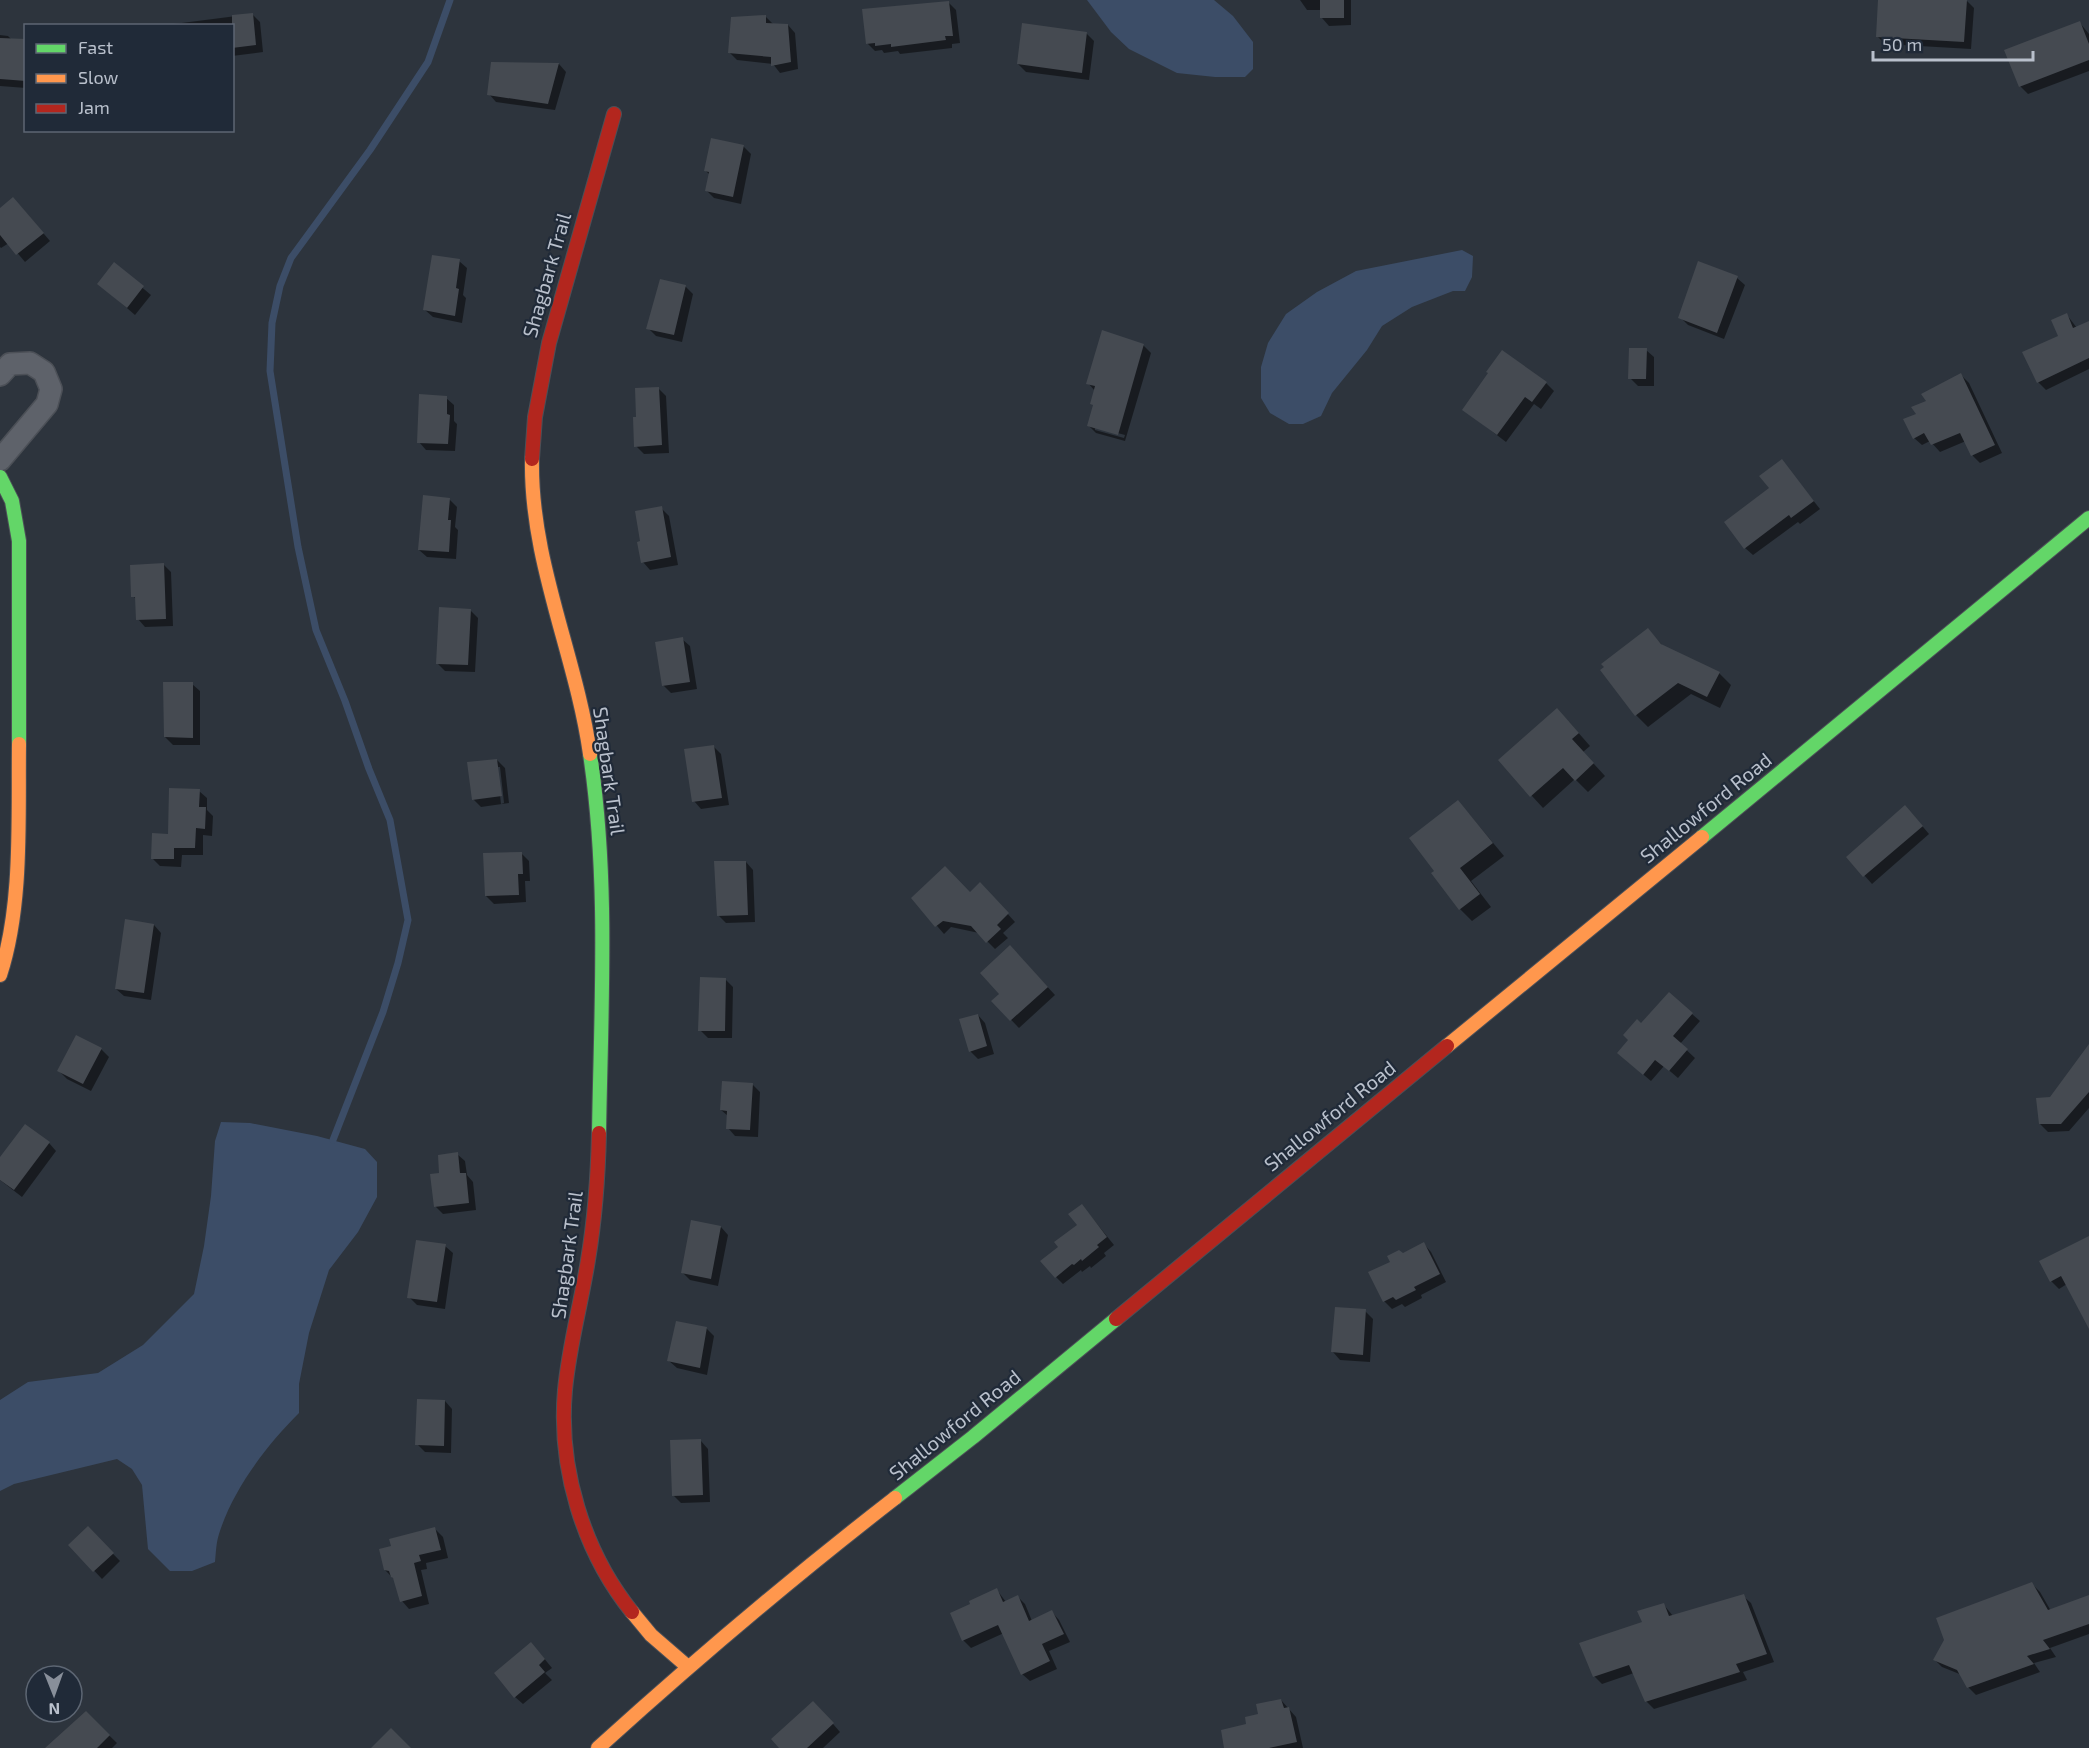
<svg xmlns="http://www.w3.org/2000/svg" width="2089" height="1748" font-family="'Exo 2',sans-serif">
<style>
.water{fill:#3c4d67}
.shadow{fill:#0007;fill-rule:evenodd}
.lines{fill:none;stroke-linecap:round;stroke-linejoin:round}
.stream{stroke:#3c4d67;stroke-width:7}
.building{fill:#454a51}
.street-casing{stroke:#4c5057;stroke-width:24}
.fast-casing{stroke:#4c5057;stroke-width:16}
.slow-casing{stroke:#4c5057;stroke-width:16}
.jam-casing{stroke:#4c5057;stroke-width:16}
.street{stroke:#5e626a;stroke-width:21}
.fast{stroke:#63d668;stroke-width:14}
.slow{stroke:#ff974d;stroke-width:14}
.jam{stroke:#b3261e;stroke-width:14}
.labels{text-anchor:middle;stroke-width:4.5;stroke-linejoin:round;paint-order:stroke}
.street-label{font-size:20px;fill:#b9c0cc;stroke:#202a38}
</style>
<rect width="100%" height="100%" fill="#2d343d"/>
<path class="water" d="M1087,0H1214L1233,16L1253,42V69L1245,77H1215L1177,73L1129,49L1111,32Z
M1462,250L1473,256L1472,277L1465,291H1453L1412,307L1382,326L1367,350L1332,393L1321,416L1303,424H1289L1270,413L1261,398V367L1268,343L1286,314L1317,292L1356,271Z
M221,1122L250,1123L317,1136L365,1149L377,1162V1197L358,1232L329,1270L309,1333L299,1384V1413C266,1446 233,1489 219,1534C216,1543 216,1553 215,1562L192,1571H170L148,1549L142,1485L132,1469L117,1459L14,1484L0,1491V1400L28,1382L98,1373L143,1345L194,1294L204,1246L211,1196L215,1141Z"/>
<path class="shadow" d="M1300,0H1351V25L1329,26L1322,18L1321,10H1307Z
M1880,0H1966L1974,8L1971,49L1885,44L1877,36Z
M948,2L956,10L960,43L952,44V48L900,54L898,51L884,53L882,50L875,51L867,43Z
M252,14L260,22L263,52L232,56V26L166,25Z
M765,16L773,24L788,25L795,33L798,69L780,73L773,64L737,60L729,52Z
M2080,23L2089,34V71L2028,94L2020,86Z
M1086,33L1094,41L1089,80L1026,72L1018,64Z
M0,35L8,36L12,40L26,41V88L0,86Z
M492,63L559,64L566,72L555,110L496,102L489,94Z
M743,146L751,154L741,204L714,198L706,190L710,175L705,170Z
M21,207L50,241L25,262L9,243L1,248L0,247V210Z
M459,261L467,268L463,295L466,298L462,323L433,317L425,310Z
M114,264L151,295L135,315L99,284Z
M1737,278L1745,285L1724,339L1688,325L1680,317Z
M661,281L686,287L693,294L682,342L656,336L648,328Z
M2067,315L2077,328L2089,322V369L2046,390L2038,382L2060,336Z
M1143,345L1151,353L1125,441L1096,433L1088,425L1094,406L1095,391L1088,383ZM1095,427L1125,435L1124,438L1095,430Z
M1646,350L1654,357V386H1638L1630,378Z
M1961,375L1969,383L2002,453L1980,463L1973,456L1966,441L1940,452L1930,441L1922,445L1914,438L1918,415L1928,402Z
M1546,383L1554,391L1541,409L1534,404L1506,442L1464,410Z
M658,388L666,396L669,453L644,454L636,446L638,418Z
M446,398L454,405V421L457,424L455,451L426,450L419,442Z
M1782,461L1820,509L1800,524L1798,522L1753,555L1745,548Z
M449,499L457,507L455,527L458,530L456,559L427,557L419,550Z
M661,508L669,516L678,565L650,570L643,562Z
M164,565L171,572L173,626L145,627L138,619L137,600L133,596Z
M470,610L478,618L475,672L445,671L437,663Z
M1648,630L1664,647L1719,673L1731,685L1720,708L1691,694L1648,727L1636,715Z
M682,639L690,646L697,689L671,693L663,685Z
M192,684L200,691V745H173L165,737Z
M1569,722L1590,746L1583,752L1605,776L1588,792L1575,779L1543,808L1500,761Z
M713,746L721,754L729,805L701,809L694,801Z
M497,760L505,768L509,803L481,807L473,799ZM497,767H500L504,803L501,804Z
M199,791L207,798V810L213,816L212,836L203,835V855H182L181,867L160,866L153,859Z
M1469,814L1504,856L1471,881L1491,907L1472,921L1460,909L1433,873Z
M1913,815L1929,834L1872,884L1848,857Z
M521,853L529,861L530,881H525L526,902L494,904L486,896Z
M746,862L753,870L755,922L726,923L718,915Z
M988,892L1015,922L1003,933L1008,938L995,949L979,933L951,927L944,934L913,898Z
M154,925L161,933L151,1000L124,996L116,989Z
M1018,955L1055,995L1019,1028L993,1001L1001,994Z
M726,980L733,987L732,1038H708L700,1030Z
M1692,1014L1700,1021L1680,1044L1695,1058L1678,1078L1664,1066L1651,1081L1626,1060L1641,1025Z
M978,1015L985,1023L994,1054L978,1059L970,1051Z
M2089,1047V1108L2069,1131L2048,1132L2040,1124L2051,1099Z
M101,1049L109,1057L91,1091L67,1079L59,1071Z
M753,1085L760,1092L758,1137L735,1136L728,1128V1116L721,1110Z
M49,1143L56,1151L22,1197L0,1180V1159Z
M457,1154L465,1161L467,1175L473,1182L476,1210L443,1214L435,1206L441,1174Z
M1089,1214L1114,1245L1104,1253L1106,1256L1091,1268L1090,1266L1082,1272L1081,1270L1063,1284L1056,1277L1060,1247Z
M721,1227L728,1235L718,1286L690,1280L682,1272Z
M2089,1237V1322L2067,1284L2059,1289L2051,1281Z
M1424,1244L1431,1252L1446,1282L1421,1295L1422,1298L1405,1307L1402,1304L1392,1309L1384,1301L1392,1263Z
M445,1246L453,1253L445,1309L417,1305L409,1297Z
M1365,1311L1373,1319L1370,1362L1340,1360L1333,1352Z
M706,1328L714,1336L707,1375L677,1368L669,1361Z
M445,1401L452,1409L451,1453L425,1452L417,1444Z
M701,1441L708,1449L710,1502L681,1503L673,1495Z
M88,1528L120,1561L102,1579L70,1545Z
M435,1529L443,1537L448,1558L426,1563L427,1569L421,1570L429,1604L409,1609L402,1601L395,1580L385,1570Z
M2032,1584L2040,1592L2051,1611L2089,1600V1634L2050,1648L2056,1657L2034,1663L2040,1672L1976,1695L1968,1687L1962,1675L1942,1667L1935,1660Z
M997,1590L1006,1602L1018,1597L1025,1604L1032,1621L1052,1612L1059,1620L1070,1642L1049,1651L1057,1669L1030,1681L1022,1674L1004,1633L971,1648L963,1640Z
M1743,1596L1751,1603L1774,1662L1743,1672L1747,1680L1654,1709L1646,1701L1634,1673L1602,1684L1594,1676L1664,1605L1673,1616Z
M538,1651L552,1668L545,1673L552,1680L523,1704L515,1697Z
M1281,1700L1296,1717L1303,1748H1226L1260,1715Z
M821,1710L840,1732L823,1748H781Z
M86,1713L117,1743L112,1748H47Z"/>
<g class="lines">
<path class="stream" d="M333,1140L383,1012L398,963L408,920L390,820L369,769L345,701L316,630L298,547L270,371L272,323L280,286L291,258L370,150L428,62L450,0"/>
</g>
<path class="building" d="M1320,0H1344V18H1320Z
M1878,0H1967L1964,42L1876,37Z
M949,1L953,36H945L946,40L891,47V44L875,46V43L866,44L862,9Z
M253,13L256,45L232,48V15Z
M766,15V23L788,24L791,62L771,66V57L728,53L731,17Z
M2080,21L2089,44V60L2019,87L2004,50Z
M1022,23L1087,32L1082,73L1017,64Z
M0,38L26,39V81L0,79Z
M491,62L559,63L548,104L487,95Z
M711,138L744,145L733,197L705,191L709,172L704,171Z
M13,197L44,233L16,255L0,235V208Z
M432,255L460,259L456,288L459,289L455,316L423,310Z
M1698,261L1738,276L1717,333L1678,318Z
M114,262L144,286L127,308L97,284Z
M660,279L686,285L674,335L646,329Z
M2067,313L2073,328L2089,321V358L2037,383L2022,352L2058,336L2051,320Z
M1102,330L1144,344L1118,435L1087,426L1093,405L1090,404L1095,386L1086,384Z
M1629,348H1647L1646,379H1628Z
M1502,350L1547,382L1532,402L1525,397L1497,435L1462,410L1488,373L1486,372Z
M1961,373L1995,445L1971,456L1960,433L1931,445L1924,433L1913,439L1903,419L1916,414L1911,407L1926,401L1921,394Z
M659,387L662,445L634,447L633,417H636L635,388Z
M419,394L447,396V414L450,415L448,444L417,443Z
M1782,459L1814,501L1791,518L1789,515L1744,549L1724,522L1769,488L1759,476Z
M423,495L450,498L448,520H451L449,552L418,550Z
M662,506L671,557L641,563L637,542L640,541L635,511Z
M164,563L166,619L136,620L135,597H131L130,565Z
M439,607L471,609L468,665L436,664Z
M1648,628L1661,644L1720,672L1707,697L1678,683L1635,716L1600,670L1604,667L1601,664Z
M683,637L690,682L662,686L655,642Z
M163,682H193V738L164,737Z
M1557,708L1579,733L1572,739L1594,763L1575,781L1563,768L1530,797L1498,760Z
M714,745L722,798L692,802L684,749Z
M497,759L502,796L472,800L467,762Z
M169,788L200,789L199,807H206L205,829L196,828L195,848H174V859H151L152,833L168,834Z
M1458,800L1493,843L1460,868L1480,894L1459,910L1431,873L1434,871L1409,838Z
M1905,805L1923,826L1863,877L1846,857Z
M522,852L523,874H518L519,895L485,896L483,853Z
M714,861H746L748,915L717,916Z
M945,866L970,892L980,882L1009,913L997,925L1001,929L986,943L971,926L943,921L935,927L911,898Z
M125,919L154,924L144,993L115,989Z
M1010,945L1048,987L1010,1021L991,1001L999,994L980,973Z
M700,977L726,978L725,1031H698Z
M1669,992L1693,1013L1673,1036L1688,1049L1669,1071L1655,1060L1643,1075L1617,1053L1628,1040L1623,1035L1637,1019L1641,1023Z
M978,1014L987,1046L969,1052L959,1019Z
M76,1035L102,1048L83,1084L57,1071Z
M2089,1044V1092L2061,1124H2039L2036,1098L2050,1097Z
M722,1081L753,1083L750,1130L726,1129L727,1111L720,1110Z
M25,1124L50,1142L14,1190L0,1180V1157Z
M458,1152L460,1173H466L469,1203L434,1207L430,1174L439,1173L438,1155Z
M1082,1204L1107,1237L1097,1245L1099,1247L1082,1261L1081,1259L1074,1265L1072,1264L1055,1278L1040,1261L1058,1247L1054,1242L1077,1225L1068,1214Z
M691,1220L721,1226L711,1279L681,1273Z
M2089,1236V1329L2061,1276L2050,1282L2039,1261Z
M416,1240L446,1244L437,1302L407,1298Z
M1424,1242L1440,1274L1414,1287L1416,1290L1396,1300L1393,1297L1383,1302L1368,1272L1390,1262L1387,1256L1399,1250L1403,1253Z
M1335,1307L1366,1309L1363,1355L1331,1352Z
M676,1321L707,1327L700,1368L667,1361Z
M417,1399L445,1400L444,1446L415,1445Z
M701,1439L703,1495L672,1496L670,1440Z
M88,1526L114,1553L93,1572L68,1545Z
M435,1527L441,1550L419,1555L421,1561L414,1563L422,1596L400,1602L393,1578L391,1577L389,1571L384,1570L379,1549L391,1546L389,1539Z
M2032,1582L2048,1610L2089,1595V1624L2043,1640L2050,1649L2027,1656L2034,1664L1967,1688L1957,1670L1933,1660L1944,1640L1936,1618Z
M997,1588L1003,1602L1018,1595L1029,1621L1052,1610L1064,1634L1042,1644L1050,1661L1021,1675L998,1625L962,1641L950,1613L970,1604L969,1601Z
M1744,1594L1767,1654L1736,1664L1740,1672L1645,1702L1629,1665L1593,1677L1579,1643L1642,1622L1637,1611L1664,1603L1669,1616Z
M531,1642L545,1659L539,1665L545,1672L514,1698L494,1673Z
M1281,1699L1284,1708L1289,1707L1297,1742L1269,1748H1224L1221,1730L1246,1724L1245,1717L1258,1714L1256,1704Z
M813,1701L834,1723L807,1748H779L771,1739Z
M86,1711L110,1735L97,1748H45Z
M391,1728L411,1748H371Z"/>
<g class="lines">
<defs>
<path id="street" d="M0,375L10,364L30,363L44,372L51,389L47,404L0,460"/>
<path id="fast" d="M0,477L12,501L19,541V744
M590,754C609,880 601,1007 599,1133
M1702,837L2089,518
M895,1498L973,1437L1116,1319"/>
<path id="slow" d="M532,459C530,561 576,655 590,754
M0,975C23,905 18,817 19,744
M1447,1046L1702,837
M632,1612L651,1635L688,1667
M598,1748C694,1661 793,1577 895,1498"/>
<path id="jam" d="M532,459L535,417L549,343L614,114
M599,1133C598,1176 595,1218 588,1260C581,1304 569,1346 565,1390C558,1468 583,1551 632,1612
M1116,1319L1447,1046"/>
</defs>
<use href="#street" class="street-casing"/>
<use href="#fast" class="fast-casing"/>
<use href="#slow" class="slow-casing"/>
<use href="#jam" class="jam-casing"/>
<use href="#street" class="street"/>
<use href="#fast" class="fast"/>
<use href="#slow" class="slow"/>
<use href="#jam" class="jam"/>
</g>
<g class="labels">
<g class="street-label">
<text transform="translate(547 275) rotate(-74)" y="7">Shagbark Trail</text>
<text transform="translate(609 771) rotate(82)" y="7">Shagbark Trail</text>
<text transform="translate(1706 808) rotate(-39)" y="7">Shallowford Road</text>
<text transform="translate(1330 1116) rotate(-39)" y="7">Shallowford Road</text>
<text transform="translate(567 1255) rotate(-82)" y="7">Shagbark Trail</text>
<text transform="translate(955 1425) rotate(-39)" y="7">Shallowford Road</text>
</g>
</g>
<rect x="24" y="24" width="210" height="108" fill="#202a38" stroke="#5d6673" stroke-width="1.5"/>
<rect x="36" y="44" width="30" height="9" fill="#63d668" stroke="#5d6673" stroke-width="1.5"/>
<text x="78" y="54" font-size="18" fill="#b9c0cc">Fast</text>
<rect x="36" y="74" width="30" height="9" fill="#ff974d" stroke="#5d6673" stroke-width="1.5"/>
<text x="78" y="84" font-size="18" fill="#b9c0cc">Slow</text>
<rect x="36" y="104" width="30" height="9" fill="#b3261e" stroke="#5d6673" stroke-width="1.5"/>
<text x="78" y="114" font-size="18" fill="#b9c0cc">Jam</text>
<g transform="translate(54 1694) rotate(179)"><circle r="28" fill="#202a38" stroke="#5d6673" stroke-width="1.5"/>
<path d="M0-4.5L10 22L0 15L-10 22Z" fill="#888f9a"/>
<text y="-9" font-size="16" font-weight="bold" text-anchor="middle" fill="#b9c0cc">N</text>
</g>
<path d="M1873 51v9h160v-9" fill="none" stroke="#b9c0cc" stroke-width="3"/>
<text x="1882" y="51" font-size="18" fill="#b9c0cc" stroke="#202a38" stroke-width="4.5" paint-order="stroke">50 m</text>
</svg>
